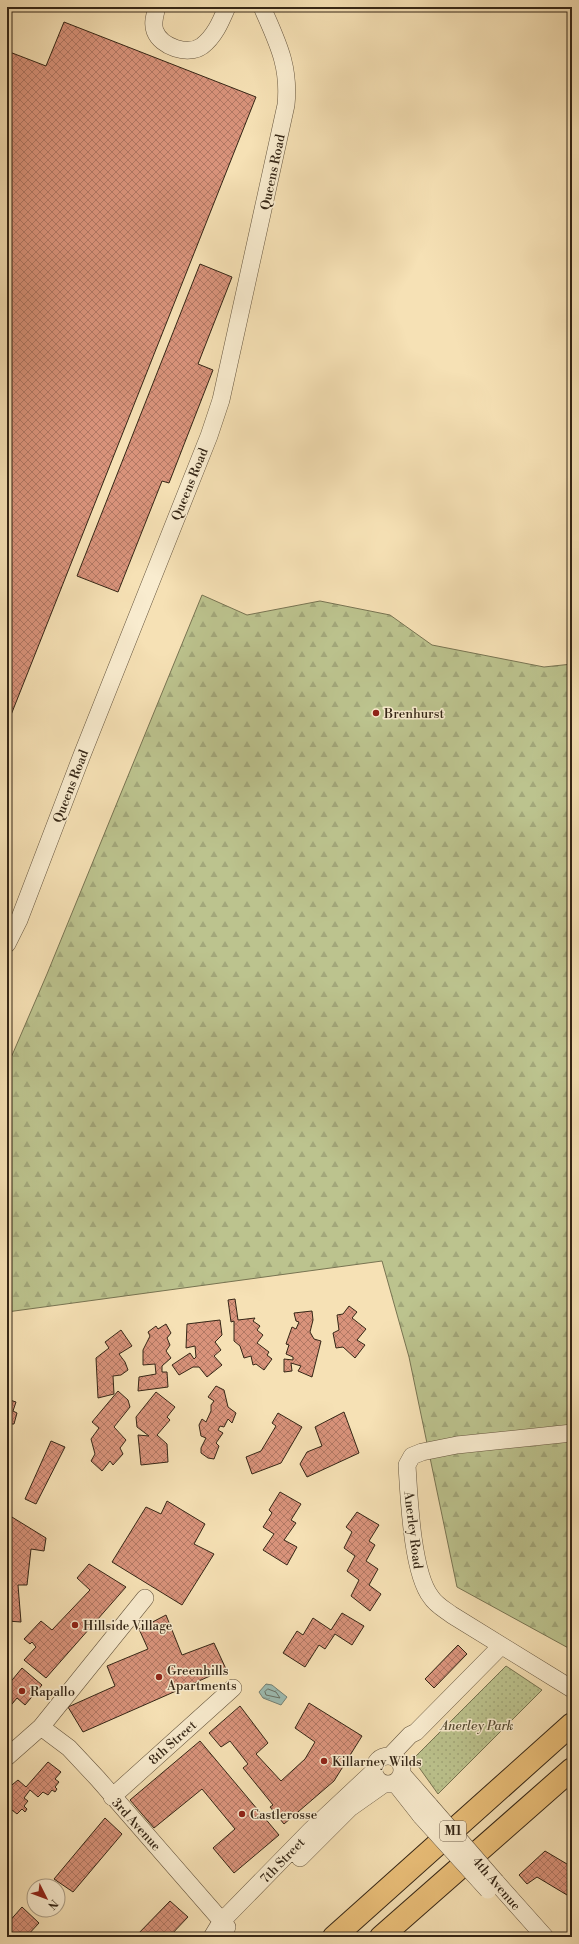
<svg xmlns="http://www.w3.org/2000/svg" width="579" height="1944" font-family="'Libre Bodoni',serif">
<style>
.grass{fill:url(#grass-dots);stroke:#787452}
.forest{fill:url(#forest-firs);stroke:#787452}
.water{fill:url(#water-ripples);stroke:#738074}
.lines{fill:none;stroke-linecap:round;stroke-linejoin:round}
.shore{stroke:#697164;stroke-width:1}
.building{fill:url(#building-cross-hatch);stroke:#352616}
.minor-casing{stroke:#65553e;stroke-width:18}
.highway-casing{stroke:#352616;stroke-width:24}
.minor{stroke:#f9eccf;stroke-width:17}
.highway{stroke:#ebc07a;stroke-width:22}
.minor-bridge-casing{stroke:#65553e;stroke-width:18;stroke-linecap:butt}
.minor-bridge{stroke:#f9eccf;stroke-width:17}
.poi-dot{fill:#8f2418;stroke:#f9eccf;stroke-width:1.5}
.labels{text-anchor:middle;stroke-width:3;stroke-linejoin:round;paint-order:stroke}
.shield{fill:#f9eccf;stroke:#70614e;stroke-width:1}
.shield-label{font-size:12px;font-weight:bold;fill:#352616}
.street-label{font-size:13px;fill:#352616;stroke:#f9eccf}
.poi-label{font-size:13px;fill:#352616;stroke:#f9eccf;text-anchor:start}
.park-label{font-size:13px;font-style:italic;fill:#574d34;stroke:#f9eccf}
</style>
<defs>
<pattern id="grass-dots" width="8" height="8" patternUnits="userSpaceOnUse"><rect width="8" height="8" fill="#bcc38e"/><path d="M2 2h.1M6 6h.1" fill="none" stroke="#a2a77a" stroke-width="1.8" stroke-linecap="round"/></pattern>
<pattern id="forest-firs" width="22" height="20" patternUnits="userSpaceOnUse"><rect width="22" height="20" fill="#bcc38e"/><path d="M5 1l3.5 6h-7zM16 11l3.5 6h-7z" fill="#a2a77a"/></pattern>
<pattern id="water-ripples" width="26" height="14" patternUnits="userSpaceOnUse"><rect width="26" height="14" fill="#9dbcb2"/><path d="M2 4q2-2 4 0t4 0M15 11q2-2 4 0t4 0" fill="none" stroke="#88a198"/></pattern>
<pattern id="building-cross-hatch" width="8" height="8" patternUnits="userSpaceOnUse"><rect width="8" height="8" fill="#d9937b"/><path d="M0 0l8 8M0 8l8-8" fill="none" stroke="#b17864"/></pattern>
</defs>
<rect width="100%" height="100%" fill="#f6e1b5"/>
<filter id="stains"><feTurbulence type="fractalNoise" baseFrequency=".005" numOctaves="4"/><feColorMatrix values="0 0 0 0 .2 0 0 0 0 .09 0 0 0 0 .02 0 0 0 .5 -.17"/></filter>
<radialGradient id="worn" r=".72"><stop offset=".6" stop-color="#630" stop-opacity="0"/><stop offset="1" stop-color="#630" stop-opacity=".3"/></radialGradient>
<path class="grass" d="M506,1666L542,1690L438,1794L413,1759Z"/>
<path class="forest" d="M202,595L247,615L320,601L390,615L432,645L544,667L572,664V1650L457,1587L409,1357L382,1261L7,1312V1067L47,974Z"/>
<path class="water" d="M266,1684L272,1685L287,1697L281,1705L263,1698L259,1692Z"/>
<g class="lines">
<path class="shore" d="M268,1689L276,1692L280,1698L266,1695L265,1692Z"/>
</g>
<path class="building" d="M64,22L256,97L7,725V51L46,66Z
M200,264L232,277L198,364L213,370L169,483L162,481L118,592L77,576Z
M235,1299L238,1320L255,1318L253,1321L260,1326L257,1330L263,1335L257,1343L269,1352L267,1355L272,1359L264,1370L256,1364L253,1365L251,1356L244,1358L240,1346L234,1341V1321L231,1322L228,1300Z
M349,1306L357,1312L352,1318L366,1329L357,1340L365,1345L355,1358L343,1347L336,1348L333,1333L339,1330L337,1315L343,1314Z
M312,1311L313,1320L310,1332L314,1339L321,1341L312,1377L298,1371L301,1366L291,1363L292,1371L284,1372V1359L293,1360V1357L286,1354L289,1345L286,1344L292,1327L296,1329L299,1322L296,1321L294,1313Z
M220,1320L222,1335L215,1342L221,1350L214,1356L222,1365L207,1377L199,1367H193L179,1375L172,1365L190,1353L194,1359L196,1357L195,1346L186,1348L187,1324Z
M166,1324L171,1333L167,1338L170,1345L166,1351L171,1358L162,1366V1372H167L168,1387L138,1391L139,1377L156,1374L155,1364L143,1365V1350L150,1336L148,1332L156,1326L158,1329Z
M121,1330L132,1346L119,1354L125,1362L128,1370L121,1375L113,1376L114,1394L98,1398L96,1358L109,1348L105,1342Z
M216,1386L224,1390L228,1407L236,1413L232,1423L228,1419L224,1427L220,1426L218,1430L223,1433L216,1443L219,1446L214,1459L208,1458L201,1453V1448L206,1438L201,1436L199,1425L202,1419L206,1422L211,1411V1405L214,1401L208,1397Z
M118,1391L128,1400L130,1407L114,1427L126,1440L120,1448L123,1454L113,1465L110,1461L102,1471L91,1461L95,1454L91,1439L99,1428L92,1422Z
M156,1392L175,1407L167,1417L170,1420L157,1435L167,1444L168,1462L141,1465L138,1435L149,1436L137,1427L136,1417Z
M7,1399L16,1402L13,1411L17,1413L14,1424H7Z
M344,1412L359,1453L307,1477L300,1464L307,1452L322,1446L315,1427Z
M278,1413L302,1427L281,1463L252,1474L246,1457L261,1451L276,1426L272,1423Z
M51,1441L65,1447L36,1504L25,1499Z
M280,1492L301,1504L291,1520L296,1523L284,1540L297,1547L287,1565L263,1550L274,1534L263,1527L272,1513L269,1510Z
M167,1501L205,1524L194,1544L214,1554L182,1605L112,1562L146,1507L161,1514Z
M357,1512L379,1525L369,1541L375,1545L366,1561L378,1569L369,1585L381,1594L370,1611L351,1596L359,1580L347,1571L355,1556L344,1548L352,1532L346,1527Z
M7,1514L46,1538L44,1551L31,1549L27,1585H18L21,1622L7,1621Z
M89,1564L126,1587L46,1678L24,1660L36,1647L32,1642L30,1644L24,1639L41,1621L52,1630L90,1590L77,1578Z
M342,1613L364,1626L352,1645L335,1634L325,1649L319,1645L305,1667L283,1653L297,1631L303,1635L313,1618L331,1630Z
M166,1615L182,1655L214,1643L226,1669L83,1732L68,1707L115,1686L107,1666L148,1649L139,1629Z
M458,1645L467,1654L434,1688L425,1679Z
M22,1668L42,1685L25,1705L17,1698L7,1710V1684L8,1685Z
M309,1703L362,1736L334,1781L284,1824L270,1807L273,1805L243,1768L248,1764L230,1741L221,1747L209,1733L240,1706L268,1743L256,1754L281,1781L305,1759L315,1742L295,1728Z
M200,1741L279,1835L234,1873L213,1848L235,1829L202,1789L154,1828L130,1800Z
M48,1762L61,1772L55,1779L59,1782L55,1787L57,1789L55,1792L52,1790L48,1795L43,1792L38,1797L30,1790L24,1798L28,1801L24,1806L27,1809L25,1812L22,1809L17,1814L12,1810L7,1816V1789L18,1780L26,1787Z
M105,1818L122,1834L73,1892L54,1879Z
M545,1851L572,1867V1898L537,1877L527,1884L519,1875Z
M170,1901L188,1917L169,1937H135Z
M22,1907L39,1923L26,1937H7V1924Z"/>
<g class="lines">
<defs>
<path id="minor" d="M157,7C155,15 152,23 155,31C161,47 188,56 202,46C215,36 221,21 227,7
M7,944L19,920L82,755L209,436L221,400L286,105C290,65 277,42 262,7
M572,1433L457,1445L422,1452L412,1456L407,1465C409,1497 412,1573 431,1597C436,1605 444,1609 452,1615L572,1689
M41,1727L69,1748L98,1779L227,1927
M390,1756L410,1735L416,1732L501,1646
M374 1770a14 14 0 1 1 28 0a14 14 0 1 1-28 0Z
M7,1757L41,1727L145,1598
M402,1774L430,1806
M395,1783L421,1816
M112,1797L233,1688
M300,1858L350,1808L384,1784
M496,1882L545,1937
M212,1937L221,1922L311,1830L374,1771"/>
<path id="highway" d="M334,1937L572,1724
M381,1937L572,1769"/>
</defs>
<use href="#minor" class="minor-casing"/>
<use href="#highway" class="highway-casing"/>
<use href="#minor" class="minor"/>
<use href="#highway" class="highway"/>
<defs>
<path id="minor-bridge" d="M430,1806L496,1882
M421,1816L488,1890"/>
</defs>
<use href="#minor-bridge" class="minor-bridge-casing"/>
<use href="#minor-bridge" class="minor-bridge"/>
</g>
<g class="poi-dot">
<circle cx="376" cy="713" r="4"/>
<circle cx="75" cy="1625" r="4"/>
<circle cx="159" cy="1677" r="4"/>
<circle cx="22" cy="1691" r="4"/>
<circle cx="324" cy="1761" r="4"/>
<circle cx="242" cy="1814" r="4"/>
</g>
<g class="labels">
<rect class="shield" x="440" y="1821" width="26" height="20" rx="3"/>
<g class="shield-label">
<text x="453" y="1835">M1</text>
</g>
<g class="street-label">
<text transform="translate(272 172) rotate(-78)" y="5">Queens Road</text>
<text transform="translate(189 484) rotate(-68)" y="5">Queens Road</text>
<text transform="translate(70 786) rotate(-69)" y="5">Queens Road</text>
<text transform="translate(414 1530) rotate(83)" y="5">Anerley Road</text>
<text transform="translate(172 1742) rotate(-42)" y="5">8th Street</text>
<text transform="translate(137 1824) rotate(48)" y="5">3rd Avenue</text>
<text transform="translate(282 1860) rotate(-46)" y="5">7th Street</text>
<text transform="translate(497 1883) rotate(49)" y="5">4th Avenue</text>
</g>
<g class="poi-label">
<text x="384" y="718">Brenhurst</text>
<text x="83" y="1630">Hillside Village</text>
<text x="167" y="1675">Greenhills<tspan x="167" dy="15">Apartments</tspan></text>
<text x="30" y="1696">Rapallo</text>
<text x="332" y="1766">Killarney Wilds</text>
<text x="250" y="1819">Castlerosse</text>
</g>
<g class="park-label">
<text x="477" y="1730">Anerley Park</text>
</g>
</g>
<rect width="579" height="1944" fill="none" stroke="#f6e1b5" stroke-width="24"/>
<rect x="8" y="8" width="563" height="1928" fill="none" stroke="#352616" stroke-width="2"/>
<rect x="12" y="12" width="555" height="1920" fill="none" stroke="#352616"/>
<g transform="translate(46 1898) rotate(132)"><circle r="19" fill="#f9eccf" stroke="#ab9d85"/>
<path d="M0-3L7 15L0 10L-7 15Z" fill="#8f2418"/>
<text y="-6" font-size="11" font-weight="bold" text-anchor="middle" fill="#352616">N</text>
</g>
<rect width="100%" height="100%" filter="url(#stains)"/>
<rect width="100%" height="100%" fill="url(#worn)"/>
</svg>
